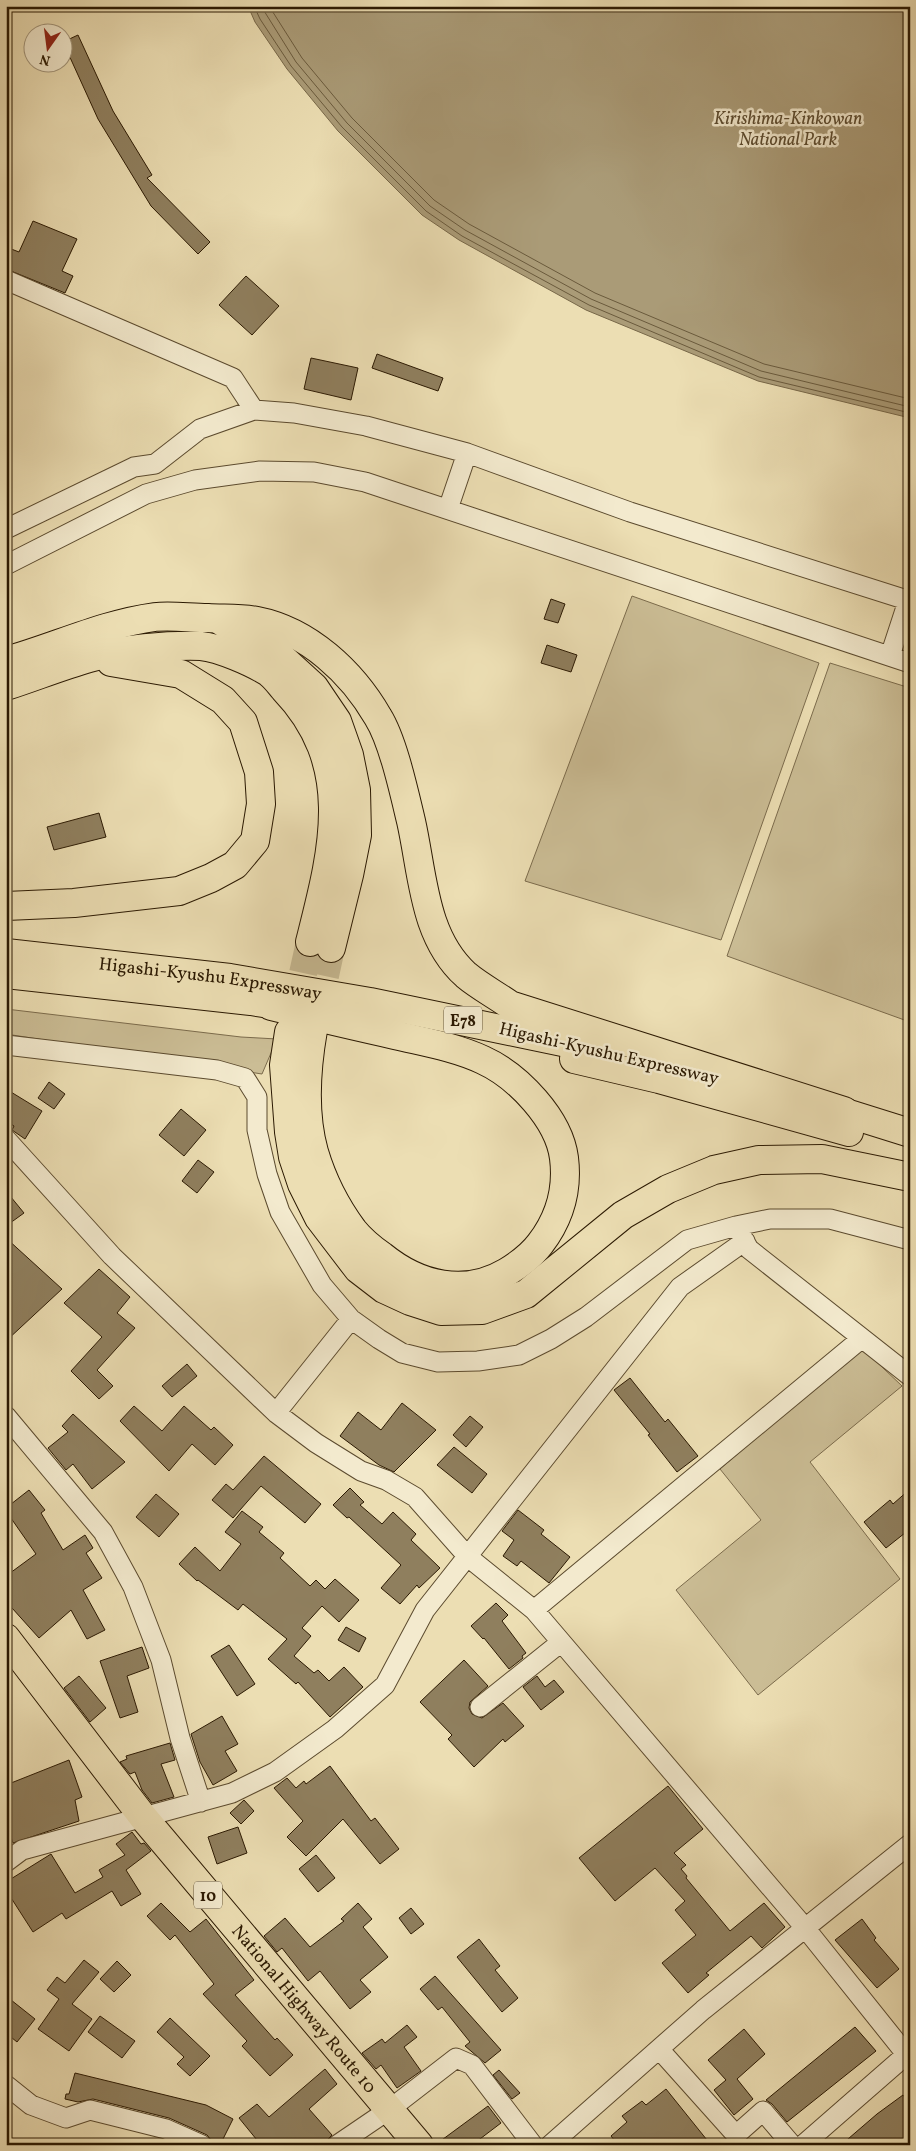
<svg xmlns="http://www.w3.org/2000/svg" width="916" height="2151" font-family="Vollkorn,serif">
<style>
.green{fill:#cbbd95;stroke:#7b6b4c}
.water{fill:#aa9b77;stroke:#776748}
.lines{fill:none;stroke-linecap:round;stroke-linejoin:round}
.shore{stroke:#6a5a3c;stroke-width:1}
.building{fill:#8f7f5e;stroke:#2b1902}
.highway-tunnel{stroke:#c5b790;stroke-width:28;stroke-dasharray:28 14;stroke-linecap:butt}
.minor-casing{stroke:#5b4a2e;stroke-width:21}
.highway-casing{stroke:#2b1902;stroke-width:30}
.minor{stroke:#f3eace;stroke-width:19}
.highway{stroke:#ecdeb3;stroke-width:28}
.labels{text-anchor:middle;stroke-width:5;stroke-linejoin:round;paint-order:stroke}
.shield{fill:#f3eace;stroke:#67583f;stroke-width:1}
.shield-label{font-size:16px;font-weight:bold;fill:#2b1902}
.park-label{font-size:18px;font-style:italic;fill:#5b4a2e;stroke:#f3eace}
.street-label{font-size:18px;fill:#2b1902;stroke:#f3eace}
</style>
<rect width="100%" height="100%" fill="#ecdeb3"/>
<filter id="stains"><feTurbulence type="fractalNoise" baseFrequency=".004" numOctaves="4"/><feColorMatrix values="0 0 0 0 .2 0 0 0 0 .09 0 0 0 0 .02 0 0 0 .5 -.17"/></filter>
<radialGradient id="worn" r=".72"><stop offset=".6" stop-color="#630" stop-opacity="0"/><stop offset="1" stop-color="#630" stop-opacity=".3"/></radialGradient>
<path class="green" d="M632,596L819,663L721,940L525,881Z
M830,663L910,688V1022L727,956Z
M6,1009L241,1037L277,1039L262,1074L6,1034Z
M861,1347L902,1386L810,1462L900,1579L758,1695L676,1590L761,1520L720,1469Z"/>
<path class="water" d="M248,6H910V418L758,381L586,310L459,240L422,215L338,131L287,69L255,22Z"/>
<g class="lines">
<path class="shore" d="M254,6L260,19L291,66L342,127L426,211L462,236L589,305L759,377L910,413
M261,6L296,62L347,123L430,206L465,230L591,299L761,371L910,407
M269,6L302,58L352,118L434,200L469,224L595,293L764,364L910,399"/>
</g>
<path class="building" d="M78,35L113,111L152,175L147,178L210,242L198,254L151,206L98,119L63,42Z
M33,221L77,239L62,271L73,276L65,293L6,269V247L19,252Z
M246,276L279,306L252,335L219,305Z
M377,354L443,378L438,391L372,368Z
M311,358L358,368L351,400L304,389Z
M551,599L565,604L558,623L544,619Z
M547,645L577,655L571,672L541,663Z
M99,813L106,837L54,850L47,827Z
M49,1082L65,1094L54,1109L38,1098Z
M6,1089L42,1111L25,1139L12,1130L14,1126L6,1121Z
M181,1109L206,1130L184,1156L159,1135Z
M198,1160L214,1172L197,1193L182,1181Z
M6,1191L24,1213L6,1226Z
M6,1238L62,1289L6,1341Z
M99,1269L130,1297L117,1313L135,1328L97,1370L113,1386L99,1399L71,1371L102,1337L64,1303Z
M187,1364L197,1376L172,1397L162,1386Z
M630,1378L665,1422L668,1419L698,1456L677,1472L648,1435L650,1434L614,1390Z
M402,1403L436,1430L394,1472L379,1465L340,1436L358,1412L381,1430Z
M134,1406L162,1431L184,1406L211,1430L214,1427L233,1445L215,1465L192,1444L169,1471L120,1421Z
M73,1414L125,1462L92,1489L73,1464L66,1470L48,1448L68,1432L62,1426Z
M470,1416L483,1427L466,1447L453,1435Z
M454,1447L487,1474L472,1493L437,1465Z
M264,1456L321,1504L305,1523L261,1486L233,1518L212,1500L226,1484L233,1490Z
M350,1488L364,1502L360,1505L382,1524L393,1512L416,1534L411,1540L440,1568L419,1588L417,1585L400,1604L381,1588L401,1565L349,1517L347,1518L333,1505Z
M910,1489V1529L886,1548L864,1522L890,1500L893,1504Z
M29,1490L45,1510L41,1513L63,1550L85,1535L93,1548L86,1553L102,1578L83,1590L105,1630L87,1639L71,1610L39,1638L12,1608L6,1612V1576L36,1554L6,1511V1508Z
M156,1494L179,1514L159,1537L136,1517Z
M518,1510L544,1530L541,1534L570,1557L549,1583L521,1561L517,1566L503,1556L514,1540L502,1531Z
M242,1511L263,1527L259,1532L284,1553L280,1558L310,1586L316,1580L325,1589L335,1579L359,1600L339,1622L322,1606L302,1628L311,1636L294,1656L314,1673L318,1670L329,1681L344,1667L363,1687L330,1717L298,1682L296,1684L268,1659L287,1639L243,1604L238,1610L198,1580L197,1581L179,1564L195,1547L220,1571L241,1544L225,1532Z
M496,1603L508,1615L502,1621L526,1653L522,1656L523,1658L509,1669L484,1638L483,1639L471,1626Z
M346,1627L366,1638L359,1652L338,1640Z
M229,1645L255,1684L237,1696L211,1656Z
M142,1647L149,1668L127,1676L138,1712L120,1718L100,1661Z
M464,1660L488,1686L470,1702L469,1708L472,1714L482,1718L503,1703L524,1726L505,1742L503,1739L474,1767L448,1739L452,1735L420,1702Z
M79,1676L106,1708L90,1722L64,1688Z
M537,1676L545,1687L554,1680L564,1692L541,1710L523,1687Z
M222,1716L238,1744L225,1751L237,1771L213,1785L200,1762L191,1734Z
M170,1743L175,1760L161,1764L174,1797L152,1803L142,1790L135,1772L130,1774L120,1762L127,1759L126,1756Z
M69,1760L82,1797L75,1800L79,1821L13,1843L6,1823V1785Z
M330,1766L371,1821L375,1818L399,1849L380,1864L343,1819L306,1856L287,1837L303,1821L274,1788L287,1778L296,1788L304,1781L306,1784Z
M668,1786L703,1829L674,1853L686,1865L681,1869L687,1876L686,1878L730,1931L764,1903L785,1927L762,1948L751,1936L706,1973L709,1975L688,1993L662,1963L696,1935L675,1910L685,1901L655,1868L615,1901L579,1858Z
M244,1800L254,1811L241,1824L230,1813Z
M238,1827L247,1853L217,1864L208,1837Z
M132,1832L141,1844L144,1843L151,1851L126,1870L141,1894L121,1906L112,1891L66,1919L62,1913L33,1932L6,1890V1882L51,1854L75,1893L103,1877L99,1870L125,1855L116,1844Z
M316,1855L335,1878L318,1892L299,1869Z
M161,1903L190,1932L206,1919L254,1980L235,1995L275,2040L277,2038L293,2055L270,2076L242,2046L247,2041L203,1994L214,1984L175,1935L170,1940L147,1916Z
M358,1903L372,1919L363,1927L388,1957L360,1980L371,1992L350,2009L320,1971L308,1981L282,1948L277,1952L264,1936L285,1918L310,1947L344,1921L341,1919Z
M411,1908L424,1924L411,1934L399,1918Z
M862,1919L876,1938L874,1940L899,1969L877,1988L835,1940Z
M479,1939L500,1966L495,1970L518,1998L502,2012L457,1957Z
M84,1960L99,1972L72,2004L92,2019L69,2051L38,2029L59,1999L47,1990L57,1977L65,1983Z
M117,1961L131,1975L114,1992L100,1979Z
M435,1976L501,2050L485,2063L465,2046L470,2042L442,2007L438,2010L420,1989Z
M6,1996L35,2019L17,2042L6,2033Z
M100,2016L135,2041L122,2058L88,2032Z
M170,2018L210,2056L190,2076L177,2064L184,2057L157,2032Z
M407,2025L417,2037L404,2047L421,2071L397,2088L381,2065L376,2069L362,2053L382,2039L385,2043Z
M855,2027L876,2051L787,2122L772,2104L766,2100Z
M744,2029L765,2054L737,2079L753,2099L734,2115L714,2090L726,2080L708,2060Z
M325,2069L337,2084L309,2109L332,2135L327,2140L326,2145H261L239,2118L257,2104L269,2117Z
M499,2070L520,2093L512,2099L493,2075Z
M75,2073L206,2105L233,2119L220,2145H215L207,2135L169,2118L93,2099L78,2102L65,2099L66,2094H69Z
M666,2089L711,2145H618L611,2136L627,2122L622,2116L642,2101L646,2105Z
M903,2095L910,2104V2145H841L877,2114Z
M488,2106L501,2123L472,2145H435Z"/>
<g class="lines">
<path class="highway-tunnel" d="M294,1014L310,942
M316,1017L331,948"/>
<defs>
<path id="minor" d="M6,280L233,378L254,410
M448,509L467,453
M6,529L134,467L155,464L200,429L254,410L294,413L366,426L467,453L630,512L910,601
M6,565L146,494L195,480L260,471L314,472L365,482L910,663
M890,656L908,601
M6,1045L217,1070L245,1078L257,1097V1130L267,1174L280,1212L322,1285L351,1319L379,1339L402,1353L438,1362L478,1361L519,1355L551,1339L586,1317L687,1240L736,1226L770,1219H830L910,1240
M6,1139L112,1256L276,1413L316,1443L361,1471L386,1480L415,1497L468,1557L534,1610L806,1929L910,2059
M739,1231L749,1249L910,1376
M276,1413L351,1319
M6,1416L103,1532L133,1587L161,1660L180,1738L201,1802
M534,1610L861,1339
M480,1707L560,1643
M6,1862L22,1850L232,1793L275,1772L335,1729L385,1685L425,1610L680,1287L745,1241
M659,2049L736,2135L763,2111L792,2145
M6,2085L31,2105L66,2118L90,2110L166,2129L202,2145
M337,2145L390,2109L456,2058L472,2065L533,2145
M550,2145L703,2010L910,1844
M803,2145L906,2055"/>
<g id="highway">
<path d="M218,619L252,642L280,656L314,687L337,721L349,755L356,790L357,835L349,875L331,948"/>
<path d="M6,661C56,647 103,624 155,617C171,615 191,618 208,618C223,619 241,618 257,621C308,631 352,672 378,717C393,741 404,792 411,821C423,874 423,936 466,975C479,986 496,995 510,1005L844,1111"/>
<path d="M6,686C34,677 61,666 89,658C121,649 168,645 201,646C220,648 252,662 268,672C274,676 279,683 284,689C357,765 333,851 310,942"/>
<path d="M6,906L74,903L179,891L211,878L235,865L255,841L261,804L259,772L243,722L223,700L181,674L111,662"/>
<path id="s1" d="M6,953L230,978L370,1002L601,1050"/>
<path d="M6,974L251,1001L290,1007"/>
<path d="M271,1006C312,1016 354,1026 395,1035C424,1042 455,1047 483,1060C518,1076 559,1119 564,1158C568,1190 560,1218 540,1244C531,1256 520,1264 507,1272C465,1297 419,1286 382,1256C372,1249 361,1240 353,1230C336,1207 322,1179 314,1152C303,1113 306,1070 313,1030"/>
<path d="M289,1032L284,1065L289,1132L293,1157L302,1184L319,1218L358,1269L384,1289L410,1301L441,1311L482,1310L526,1294L623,1215L668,1189L714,1170L759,1160L822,1159L910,1177"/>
<path d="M574,1059L659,1079L849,1132"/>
<path d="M827,1107L910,1133"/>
<path id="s2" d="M6,1638L143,1817L419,2145"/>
</g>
</defs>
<use href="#minor" class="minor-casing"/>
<use href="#highway" class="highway-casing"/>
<use href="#minor" class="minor"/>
<use href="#highway" class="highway"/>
</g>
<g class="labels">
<g class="shield">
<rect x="444" y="1006.5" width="38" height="27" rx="4"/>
<rect x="194" y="1881.5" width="28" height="27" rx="4"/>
</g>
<g class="shield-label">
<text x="463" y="1026">E78</text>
<text x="208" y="1901">10</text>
</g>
<g class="park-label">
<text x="788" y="124">Kirishima-Kinkowan<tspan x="788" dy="21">National Park</tspan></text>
</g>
<g class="street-label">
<text dy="6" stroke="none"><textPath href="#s1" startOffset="206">Higashi-Kyushu Expressway</textPath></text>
<text transform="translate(609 1053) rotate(13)" y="6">Higashi-Kyushu Expressway</text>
<text dy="6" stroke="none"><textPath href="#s2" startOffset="476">National Highway Route 10</textPath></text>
</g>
</g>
<rect width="916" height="2151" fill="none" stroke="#ecdeb3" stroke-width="25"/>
<rect x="8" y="8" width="901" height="2136" fill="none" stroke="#2b1902" stroke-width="2.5"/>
<rect x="12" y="12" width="891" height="2126" fill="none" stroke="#2b1902"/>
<g transform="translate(48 48) rotate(194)"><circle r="24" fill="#f3eace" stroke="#a3967c"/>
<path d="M0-4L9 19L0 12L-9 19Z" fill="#8f2418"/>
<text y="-8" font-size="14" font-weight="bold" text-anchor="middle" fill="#2b1902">N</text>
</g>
<rect width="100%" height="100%" filter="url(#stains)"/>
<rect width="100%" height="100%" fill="url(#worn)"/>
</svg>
